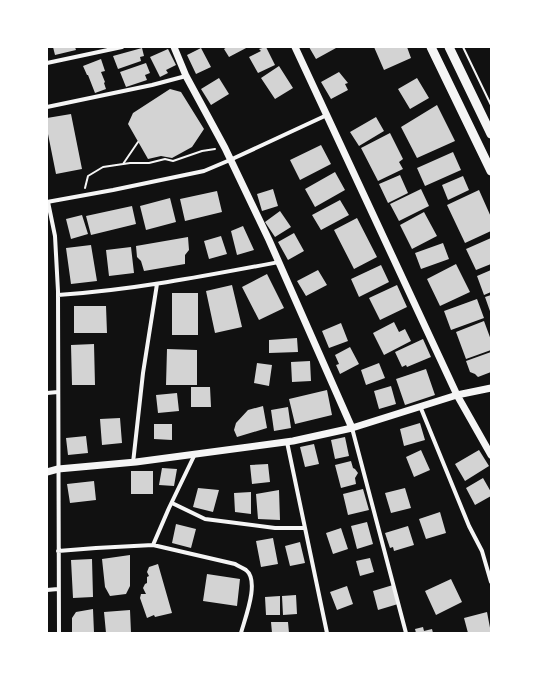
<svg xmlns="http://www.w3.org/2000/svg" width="538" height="680" font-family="Roboto,sans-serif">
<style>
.building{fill:#d3d3d3}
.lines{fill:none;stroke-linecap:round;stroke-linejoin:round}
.path{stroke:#f5f5f5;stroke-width:2}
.minor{stroke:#f5f5f5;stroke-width:4}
.tertiary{stroke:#f5f5f5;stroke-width:7}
.primary{stroke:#f5f5f5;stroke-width:9}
</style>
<rect width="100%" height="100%" fill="#111"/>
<path class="building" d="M53,47H75L76,50L55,55Z
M227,47H248L229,57L224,49Z
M266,47L275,65L258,73L249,57L261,51L259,49Z
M309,47H335L336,48L316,59Z
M374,47H407L411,58L384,70Z
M142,48L144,56L140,57L141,61L118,69L113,56Z
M201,48L211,67L196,74L187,55Z
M168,49L176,65L166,70L168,73L160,77L150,57Z
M101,59L105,71L101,72L105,82L104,83L106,89L95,93L88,75H87L83,66Z
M146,63L150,73L145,75L147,80L126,87L120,72Z
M279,66L293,88L275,99L261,78Z
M339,72L348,83L345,84L348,90L331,99L321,82Z
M219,78L229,94L211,105L201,89Z
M417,78L429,98L410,109L398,89Z
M170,89L181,92L204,129L192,147L172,158L161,156L148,159L128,124L133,113Z
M437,105L455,141L417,158L401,127Z
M71,114L82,169L56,174L47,129V118Z
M376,117L384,131L359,146L350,132Z
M390,133L403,159L399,162L403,169L378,181L361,148Z
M321,145L331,164L300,180L290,160Z
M453,152L461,170L425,186L417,168Z
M335,172L345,190L315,207L305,189Z
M400,175L408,193L388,203L379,184Z
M463,176L469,190L448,200L442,185Z
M273,189L278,206L262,211L257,194Z
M421,189L429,206L399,221L390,204Z
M479,190L491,217V231L465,243L447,205Z
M217,191L222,212L185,221L180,199Z
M170,198L176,222L146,230L140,206Z
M340,200L349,215L321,230L312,215Z
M132,206L136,224L91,235L86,216Z
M280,211L291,227L275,237L265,222Z
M424,212L437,236L412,249L400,225Z
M82,215L88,234L71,239L66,219Z
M357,218L377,257L354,269L334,230Z
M243,226L254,250L237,255L231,231Z
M294,233L304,251L288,260L278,242Z
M221,236L227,254L209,259L204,241Z
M188,237L189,250L185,255V264L144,271L141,261L137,257L136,246Z
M491,238V264L476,270L466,249Z
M443,243L449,259L421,269L415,253Z
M91,245L97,281L71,284L66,248Z
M131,247L134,273L109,276L106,250Z
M456,264L470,292L440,306L427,279Z
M381,265L389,282L359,297L351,279Z
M318,270L327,285L306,296L297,281Z
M491,270V292L484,295L477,276Z
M267,274L284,308L259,320L242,287Z
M232,285L242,327L215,333L206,291Z
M397,285L407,307L380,320L369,298Z
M172,293H198V335H172Z
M491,295V314L485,297Z
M477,299L484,318L451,330L444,311Z
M74,306H106L107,333H74Z
M484,321L491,340V350L466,359L456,332Z
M394,322L399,332L405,329L411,341L384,355L373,333Z
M341,323L348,341L329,348L322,331Z
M297,338L298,352L269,353V340Z
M423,339L431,357L407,367L406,365L402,367L395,352Z
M94,344L95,385H72L71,345Z
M350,347L359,364L340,374L336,365L339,364L335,355Z
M167,349L197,350V385H166Z
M491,352V372L478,377L475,374L470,372L466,361Z
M310,361L311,381L292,382L291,362Z
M257,363L272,365L269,386L254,383Z
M379,363L385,378L366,385L361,370Z
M426,369L435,395L405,405L396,379Z
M391,386L396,404L379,409L374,391Z
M191,387H210L211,407H191Z
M327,390L332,415L295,424L289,399Z
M177,393L179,411L158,413L156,395Z
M263,406L267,428L237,437L234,430L236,423L248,410Z
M288,407L291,428L274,431L271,410Z
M120,418L122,443L102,445L100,419Z
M420,423L425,440L404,446L400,429Z
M154,424H172V440L154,439Z
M86,436L88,453L68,455L66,438Z
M345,437L349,456L335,459L331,440Z
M314,444L319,464L305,467L300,447Z
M421,450L430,470L414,477L406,457Z
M479,450L489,466L465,481L455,464Z
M351,461L353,468L355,469L358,473L355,478L356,484L341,488L335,465Z
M268,464L270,482L252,484L250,465Z
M162,468L177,469L174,486L159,485Z
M131,471H153V494H131Z
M483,478L491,492V496L475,505L466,488Z
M94,481L96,500L70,503L67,484Z
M198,488L219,490L213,512L193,507Z
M405,488L411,508L391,513L385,493Z
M363,489L369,510L348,515L343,494Z
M279,490L280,520L258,519L256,494Z
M251,492V514L235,512L234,493Z
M440,512L446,533L426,539L419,519Z
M367,522L373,544L357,549L351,526Z
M176,524L196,529L191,548L172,543Z
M408,526L414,545L394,551L393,547L390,548L385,533Z
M341,528L348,549L333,554L326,533Z
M273,538L278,564L261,567L256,541Z
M300,542L305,563L290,566L285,546Z
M130,555V586L126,594L110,596L105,587L102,559Z
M370,558L374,572L360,576L356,561Z
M92,559L93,597L73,598L71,560Z
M158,564L172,613L155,617L154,615L147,618L140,598L141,594H146L143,588L145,584L147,583V577L149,576L147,572L149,567Z
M207,574L240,579L237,606L203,601Z
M451,579L462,602L436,615L425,591Z
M393,585L398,604L378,610L373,591Z
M347,586L353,604L337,610L330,592Z
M296,595L297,614L283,615L282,596Z
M280,596V615H266L265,597Z
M93,609L94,633H72V618L76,612Z
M130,610L131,633H106L104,612Z
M487,612L491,633H468L464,618Z
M271,622H288L289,633H272Z
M423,627L424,631L432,629L433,633H416L415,629Z"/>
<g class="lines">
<path class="path" d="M463,47L491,105
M123,164L138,142
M85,188L88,176L103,167L130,163H149L165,159L173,161L202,151L215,149"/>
<path class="minor" d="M47,63L122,47
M47,107L152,85L186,76
M47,202L113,190L204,171L230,160L327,115
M48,202L55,236L58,291L59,633
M58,295C132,290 205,276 279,262
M47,393L58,392
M420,406L469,526L482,551L491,582
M352,428L406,633
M287,442L327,633
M133,463L143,373L157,284
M172,503L205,519L275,528H305
M153,545L169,508L195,454
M58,551L96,548L153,545L235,564C238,566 243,568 246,570C260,581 245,618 241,633
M47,590L58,589"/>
<path class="tertiary" d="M174,47L186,76L225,148L269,240L352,428
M295,47L457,395L491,455
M47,472L58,469L136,462L293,441L352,428L457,395L491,388"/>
<path class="primary" d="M431,47L491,171
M449,47L491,134"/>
</g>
<rect width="538" height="680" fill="none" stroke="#ffffff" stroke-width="96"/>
</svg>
